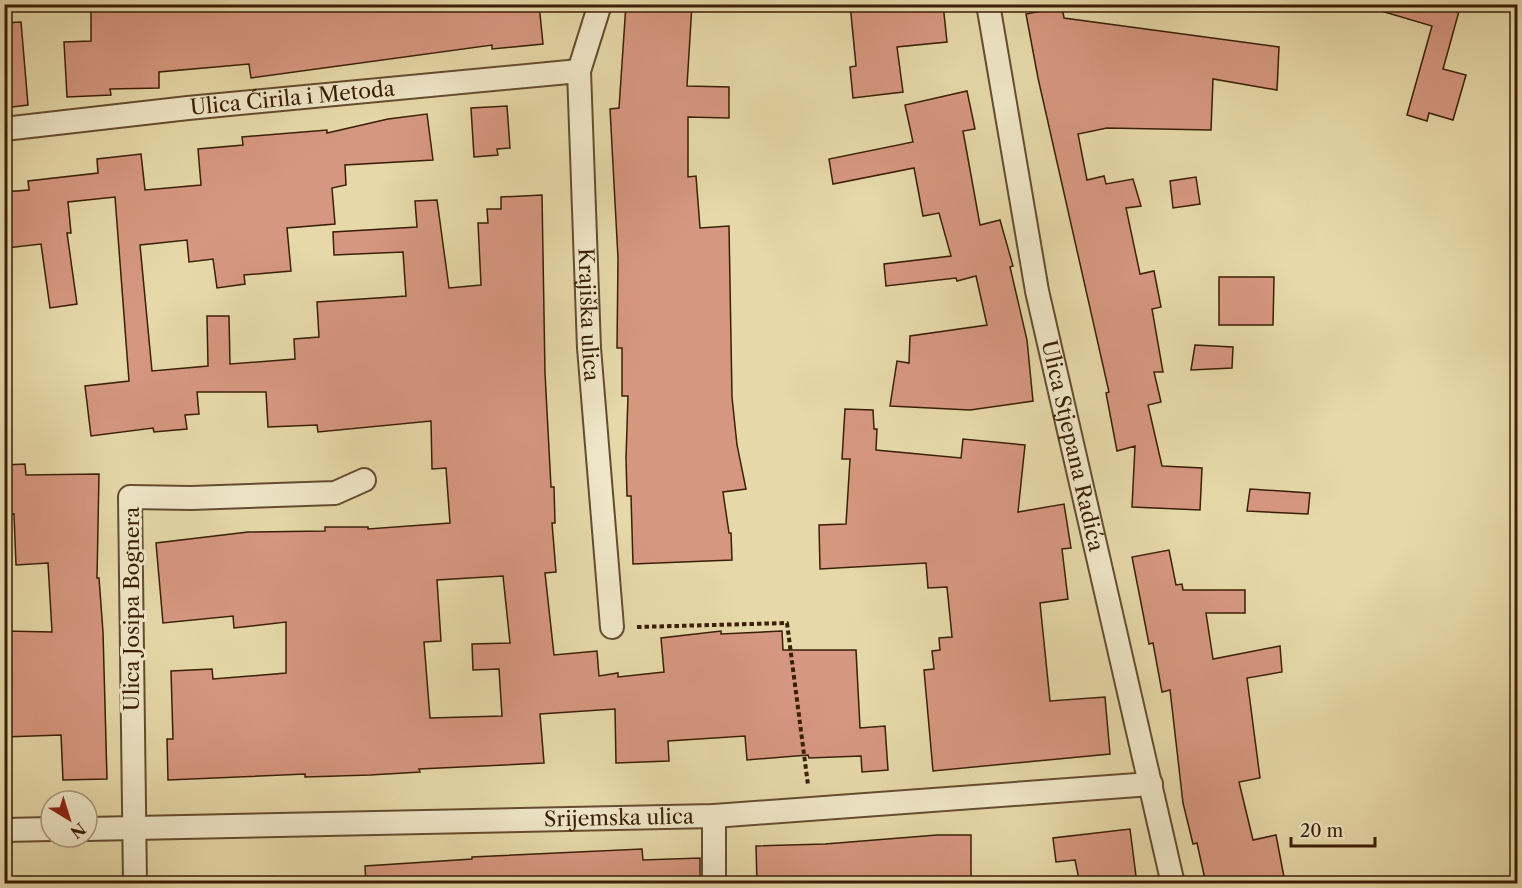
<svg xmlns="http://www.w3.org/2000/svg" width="1522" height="888" font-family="'Libre Caslon Text',serif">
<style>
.building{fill:#d69780;stroke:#3a1f06;stroke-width:1.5;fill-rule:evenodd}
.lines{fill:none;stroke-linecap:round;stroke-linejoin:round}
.street-casing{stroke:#654d2f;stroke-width:26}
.path{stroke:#3a1f06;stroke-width:4;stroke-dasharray:4.5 3;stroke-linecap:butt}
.street{stroke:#efe6c7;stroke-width:22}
.labels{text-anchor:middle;stroke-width:6;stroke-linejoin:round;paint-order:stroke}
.street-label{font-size:21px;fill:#3a1f06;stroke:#efe6c7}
</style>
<rect width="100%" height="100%" fill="#e6d8a9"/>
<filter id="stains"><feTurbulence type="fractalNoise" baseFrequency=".00333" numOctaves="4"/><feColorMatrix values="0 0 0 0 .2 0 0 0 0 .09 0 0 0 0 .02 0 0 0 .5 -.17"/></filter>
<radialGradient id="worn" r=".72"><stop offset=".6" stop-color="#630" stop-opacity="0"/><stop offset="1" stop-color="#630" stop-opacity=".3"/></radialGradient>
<path class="building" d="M91,4H539L543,44L492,49V45L251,78L249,64L159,72V88L110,89L111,95L67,97L64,42L91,41Z
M626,4H692L687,86L729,87V118L688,117V177L696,176L700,228L729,226L732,397L737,445L746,489L723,492L729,533H731L732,560L633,564L631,496H627L626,458L628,396H622V348H617L618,258L610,109L619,108Z
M850,4H943L947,42L897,47L903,92L853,98L850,67L856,66Z
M1382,4H1461L1443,69L1466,75L1453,120L1429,113L1427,121L1407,115L1432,26L1381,11Z
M1062,7L1064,18L1279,47L1277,90L1213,79L1211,130L1107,128L1078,134L1087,180L1104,176L1106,184L1133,179L1141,206L1126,208L1140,274L1154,271L1161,307L1152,309L1163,372H1154L1161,402L1148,405L1162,466L1202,468L1200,510L1132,507L1135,446L1117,451L1106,393L1109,392L1038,78L1026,14Z
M21,22L28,105L4,108V23Z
M967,91L975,129L963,131L980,225L1000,220L1013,266L1010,267L1027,340L1033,401L970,410L890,406L897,361L909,363L910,336L987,325L976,276L957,281L956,278L886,286L884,264L951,256L939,213L923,216L914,168L833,184L829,159L913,142L905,105Z
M507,106L510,148L497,149L498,155L474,157L471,108Z
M427,114L433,160L345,165L346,185L332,188L335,224L287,228L291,271L244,275L245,284L217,288L213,259L189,262L187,240L140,245L152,371L208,366L207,316H229L230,364L295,359L294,339L319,337L317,302L406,296L403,252L334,255L333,232L417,227L415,201L437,200L449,288L481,285L478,223H488L487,209H501V197L542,195L545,373L551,487H554L555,523H552L556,572L545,573L554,655L597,651L599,676L618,673V677L664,672L661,638L721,631V634L782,631L783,650H856L860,728L885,726L888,770L862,772L861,756L809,758L808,755L747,760L745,736L668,741L669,761L616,763L615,709L540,714L544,763L419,769L420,772L370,775L305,777V774L168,780L167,739H173L171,671L212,669L213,679L286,673V622L234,628L233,616L163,623L156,543L248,532L325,531V527H368V529L450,523L446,468L432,469L431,421L318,432L317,425L268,427L266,392H197L199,414L185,415L187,429L154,432L153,428L91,436L85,386L129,381L115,197L68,202L71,233H67L77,304L50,308L41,244L7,248L4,192L29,190L28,181L98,173L97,159L141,154L145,190L201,185L198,149L243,145L242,137L327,130V133L388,119ZM503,576L510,643L472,644L473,670L499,669L502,716L430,718L424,642L441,641L437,580Z
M1196,177L1200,204L1173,208L1170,181Z
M1219,277H1274L1273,325H1219Z
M1195,345L1233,347L1232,368L1191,370Z
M845,409L873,410L874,429H877L876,450L961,458L963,439L1025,445L1018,512L1064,504L1071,548L1062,549L1068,599L1040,603L1050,701L1105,697L1110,754L933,771L924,670L934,669L932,651L940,650L939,638L952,637L947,587L928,588L926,563L820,569L819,525L846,524L850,459H842Z
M25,464L26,475L99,474L97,578H99L103,632L107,779L63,780L61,735L4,737V631L52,632L48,563L16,565L14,514L9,515L7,491H4V465Z
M1250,489L1310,493L1308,514L1247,511Z
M1169,550L1176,585L1182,584L1183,590H1245V613H1206L1213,659L1280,646L1282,672L1247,678L1260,778L1239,782L1253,840L1276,835L1284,877L1254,884H1206L1197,843L1193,844L1183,803L1170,690L1162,692L1153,643L1149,644L1132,557Z
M1130,829L1137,884H1080L1075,860L1056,862L1053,838Z
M937,835H971V884H757L756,846L825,844Z
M642,849L643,860L700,858V884H366L365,866L472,859V857Z"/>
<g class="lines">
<defs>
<g id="street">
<path id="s1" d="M600,4L579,71L589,348L612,627"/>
<path id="s2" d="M988,4L1037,291L1173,884"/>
<path id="s3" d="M4,129L188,108L579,71"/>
<path d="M714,816V884"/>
<path id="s4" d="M87,829L714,816L1151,784"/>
<path d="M4,830L51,829"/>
<path d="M135,884L130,497L191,498L335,493L364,480"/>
</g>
</defs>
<use href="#street" class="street-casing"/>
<path class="path" d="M637,627L787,623L808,785"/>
<use href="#street" class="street"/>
</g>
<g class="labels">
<g class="street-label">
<text dy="7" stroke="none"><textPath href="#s3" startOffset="290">Ulica Ćirila i Metoda</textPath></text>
<text dy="7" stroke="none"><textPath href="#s1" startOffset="314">Krajiška ulica</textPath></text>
<text dy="7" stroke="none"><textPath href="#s2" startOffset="450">Ulica Stjepana Radića</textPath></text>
<text transform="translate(132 609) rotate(-90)" y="7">Ulica Josipa Bognera</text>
<text dy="7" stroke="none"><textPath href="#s4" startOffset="532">Srijemska ulica</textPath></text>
</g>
</g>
<rect width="1522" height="888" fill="none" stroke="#e6d8a9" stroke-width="24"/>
<rect x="6" y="6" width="1510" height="876" fill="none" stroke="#3a1f06" stroke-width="3"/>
<rect x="12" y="12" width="1498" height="864" fill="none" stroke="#3a1f06" stroke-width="1.5"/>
<g transform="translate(69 819) rotate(142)"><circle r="28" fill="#efe6c7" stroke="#a7967a" stroke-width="1.5"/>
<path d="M0-4.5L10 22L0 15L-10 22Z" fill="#8f2418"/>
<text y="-9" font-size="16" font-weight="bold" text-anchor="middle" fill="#3a1f06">N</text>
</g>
<path d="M1291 837v9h84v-9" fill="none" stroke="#3a1f06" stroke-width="3"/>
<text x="1300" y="837" font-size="18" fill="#3a1f06" stroke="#efe6c7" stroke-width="4.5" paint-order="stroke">20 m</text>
<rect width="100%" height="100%" filter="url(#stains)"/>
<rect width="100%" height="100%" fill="url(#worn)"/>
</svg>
